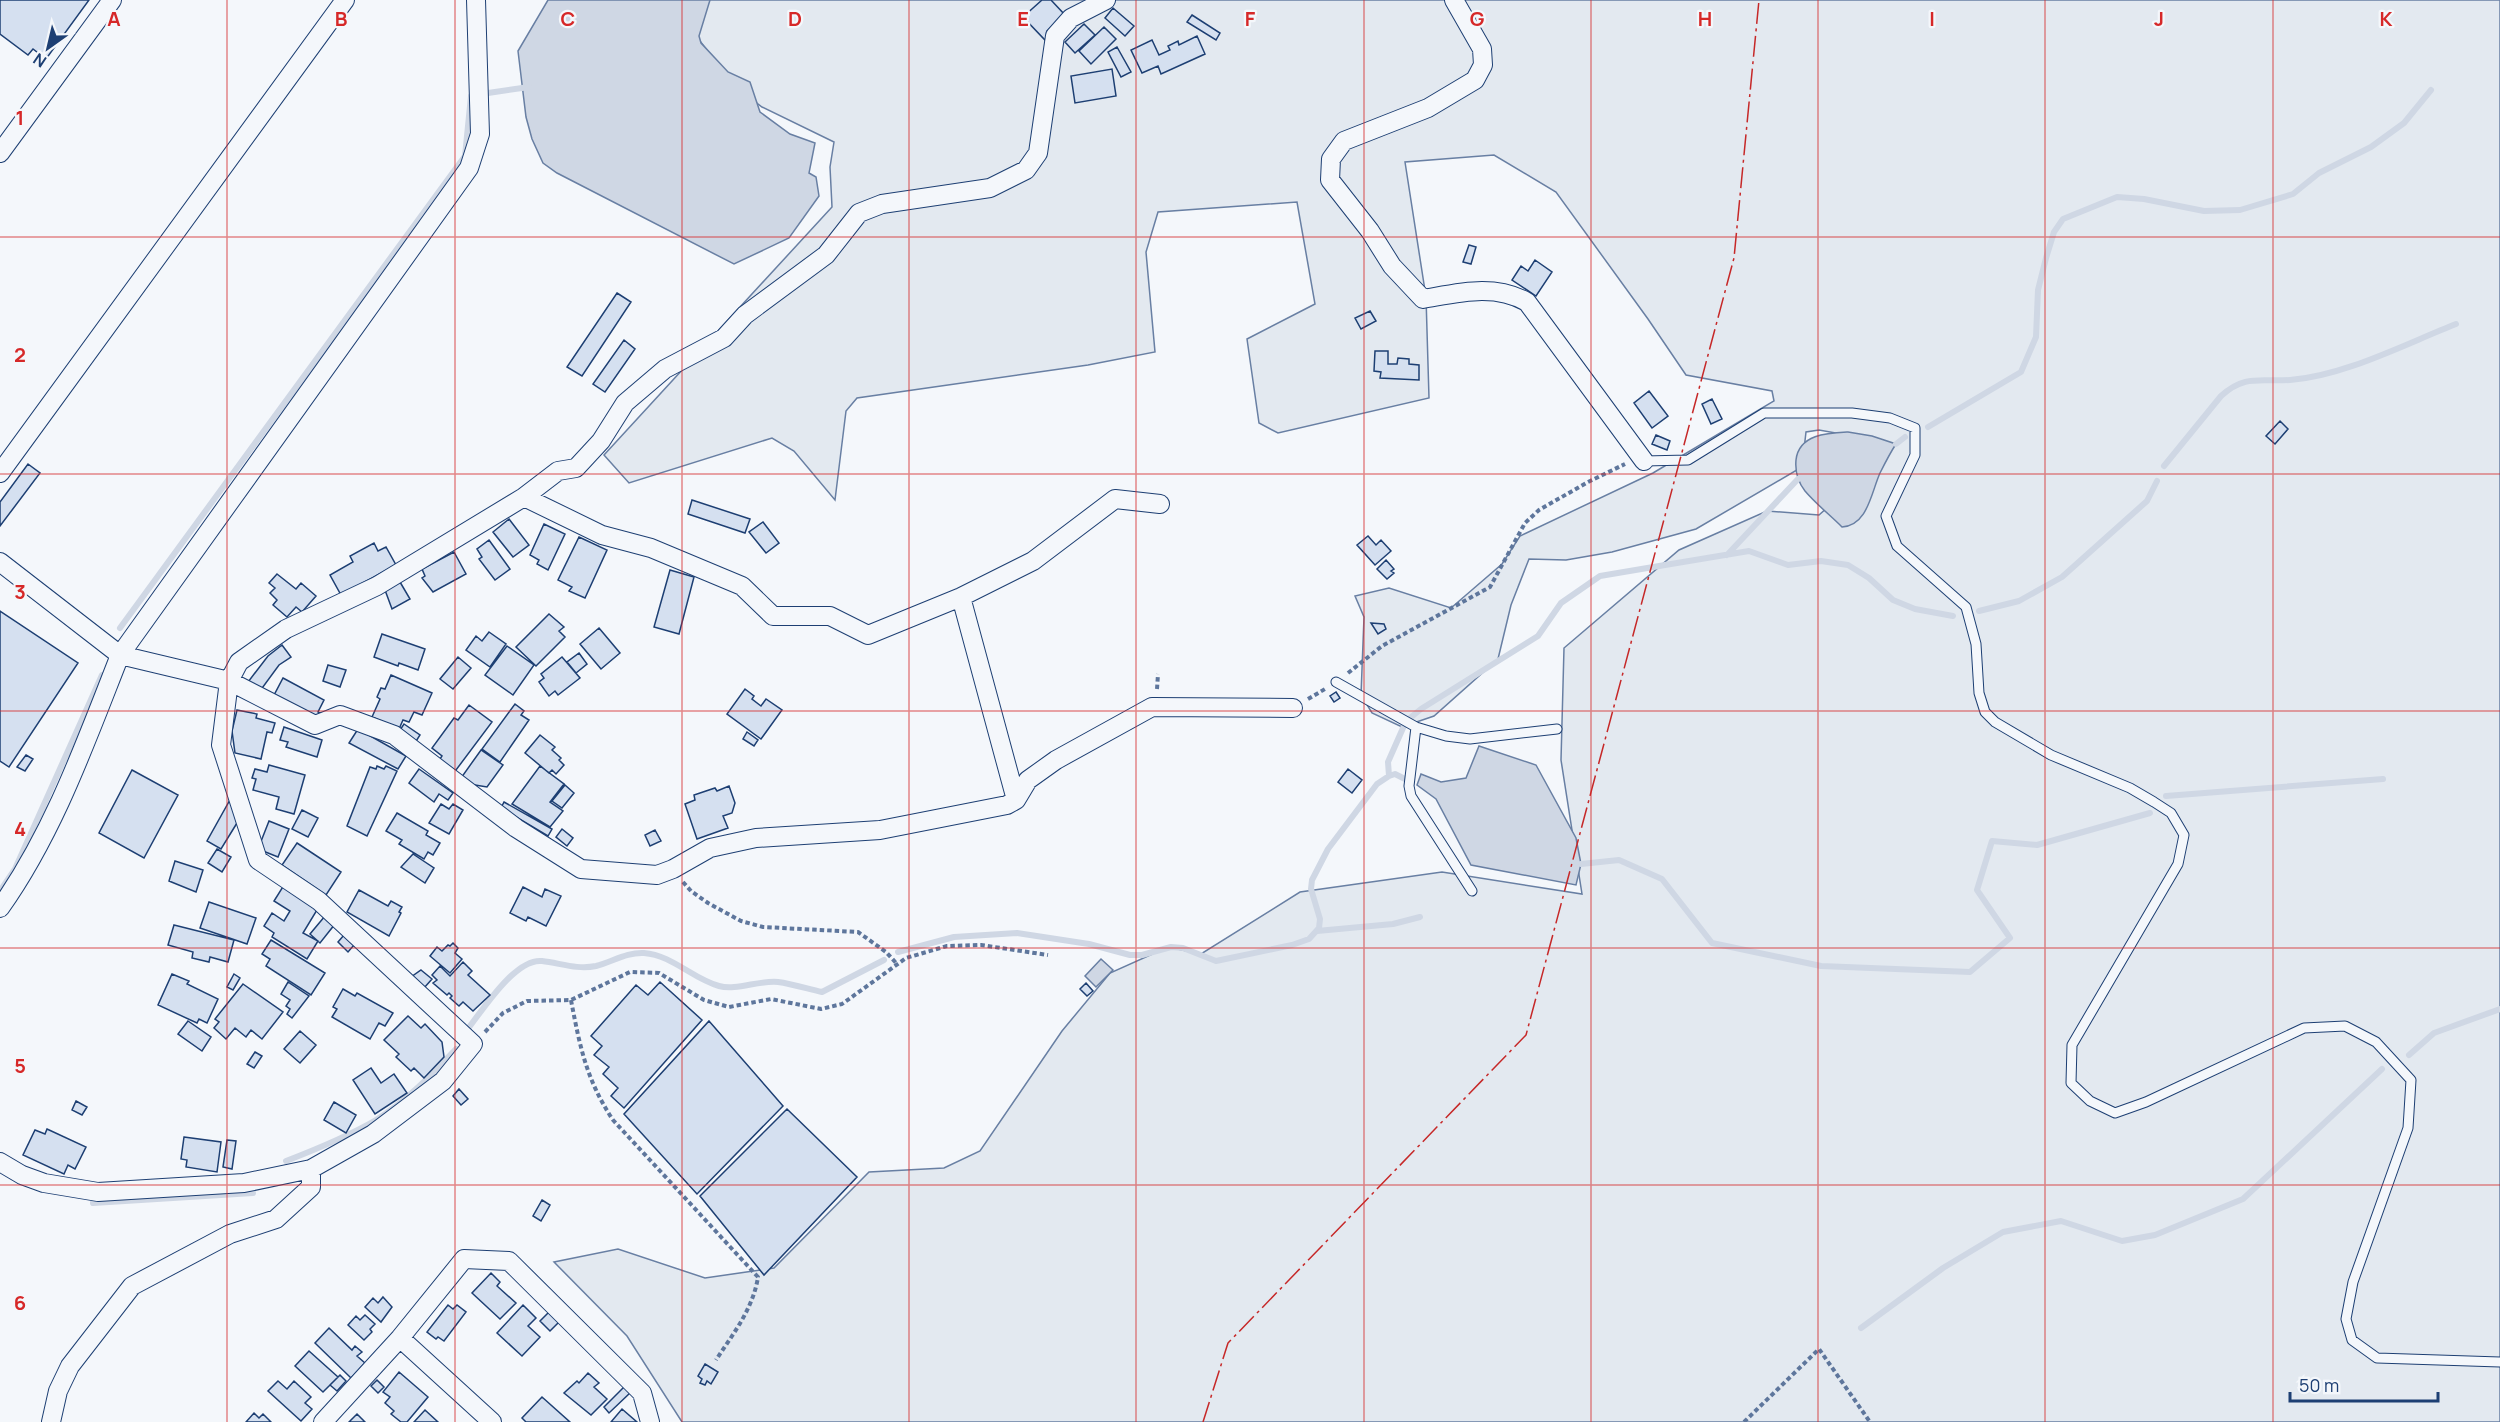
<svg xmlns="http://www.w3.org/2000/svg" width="2500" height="1422" font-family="Manrope,sans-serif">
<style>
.green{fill:#e3e9f0;stroke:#687fa3;stroke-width:1.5}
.water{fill:#cfd7e4;stroke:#687fa3;stroke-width:1.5}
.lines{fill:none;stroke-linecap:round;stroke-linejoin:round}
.stream{stroke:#cfd7e4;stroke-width:6}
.building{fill:#d5e0f0;stroke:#1d3f73;stroke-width:1.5}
.lane-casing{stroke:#1d3f73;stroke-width:11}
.street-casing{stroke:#1d3f73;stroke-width:20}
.path{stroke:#5e769c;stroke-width:4;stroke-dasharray:4.5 3;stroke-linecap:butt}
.lane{stroke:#f4f7fb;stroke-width:9}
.street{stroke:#f4f7fb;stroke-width:18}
.power{stroke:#c62828;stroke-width:1.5;stroke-dasharray:21 4.5 3 4.5;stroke-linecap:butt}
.grid{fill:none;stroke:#d62828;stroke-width:1.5;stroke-opacity:0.55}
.grid-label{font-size:20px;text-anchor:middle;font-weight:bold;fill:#d62828;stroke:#f4f7fb;stroke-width:4.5;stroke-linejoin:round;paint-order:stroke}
</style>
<rect width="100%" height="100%" fill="#f4f7fb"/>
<path class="green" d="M707,0H2500V1422H682L627,1336L554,1262L618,1249L705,1278L774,1268L869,1172L944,1168L980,1151L1062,1031L1110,973L1168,947L1201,954L1300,892L1442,872L1582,894L1561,760L1564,648L1679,550L1767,511L1819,515L1848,489L1853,436L1819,430L1806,432L1802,467L1696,529L1612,552L1566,560L1529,559L1511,605L1498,659L1434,716L1402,727L1372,713L1361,695L1364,617L1355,596L1389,588L1451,608L1502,564L1520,536L1653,473L1774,401L1772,391L1686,375L1648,319L1556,192L1494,155L1405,162L1426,297L1429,398L1278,433L1259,423L1247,339L1315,304L1297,202L1158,212L1146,252L1155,352L1088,365L857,398L846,411L835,500L794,451L772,438L629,483L604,455L832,207L830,167L834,142L762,107L736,87L696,36Z"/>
<path class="water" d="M548,0H710L699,36L701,43L728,72L750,82L760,112L790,134L815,143L809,173L816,177L819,196L789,238L734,264L557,173L543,163L532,139L526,117L518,51Z
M1848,432L1872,436L1896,444C1890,453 1885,463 1880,473C1871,493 1868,525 1842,527C1830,515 1816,504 1805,491C1798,482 1795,471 1796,460C1799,434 1828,433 1848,432Z
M1479,746L1536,765L1576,838L1581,864L1576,885L1471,865L1436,799L1417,785L1421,774L1441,782L1466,778Z
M1101,959L1113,970L1096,987L1085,976Z"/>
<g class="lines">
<path class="stream" d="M488,93L529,87
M1928,427L2021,372L2036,337L2038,290L2046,258L2054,232L2063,219L2117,197L2144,199L2204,211L2240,210L2293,194L2319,173L2371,147L2404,123L2431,90
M1896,444L1905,437
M2164,466L2221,396C2245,374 2260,382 2290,380C2344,376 2405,344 2456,324
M1727,555L1798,479
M1979,611L2019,601L2062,577L2147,501L2157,481
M120,628L465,156L471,96
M1410,718L1421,709L1538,636L1561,603L1600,576L1671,564L1749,551L1788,565L1821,561L1848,565L1869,578L1893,600L1915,609L1953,616
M1389,776L1388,762L1403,728
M2166,796L2383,779
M1581,864L1619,860L1662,879L1712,943L1821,966L1970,972L2010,938L1977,890L1992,841L2037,845L2150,813
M0,891L15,869L102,675
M1317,931L1393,924L1420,917
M898,952L954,937L1017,933L1089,944L1130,955H1142L1171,947L1183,948L1216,961L1292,945L1309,939L1319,928L1320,919L1311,889L1312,880L1328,849L1377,784L1389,776L1395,774L1405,779
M467,1030C482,1011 515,958 542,961C560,963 577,970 596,966C612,962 627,952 644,953C672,955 693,979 719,986C736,991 759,980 778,982C793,984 808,989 822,992L884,960
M2409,1055L2434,1033L2500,1009
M286,1161C317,1149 347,1137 376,1120C407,1101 431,1075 456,1049
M93,1203L253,1193
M1861,1328L1943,1268L2003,1232L2061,1221L2122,1241L2155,1235L2243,1199L2382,1069"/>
</g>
<path class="building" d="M0,0H89L46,59L33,49L28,55L0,34Z
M1042,0H1051L1065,15L1047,31L1050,34L1045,40L1023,17Z
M1113,8L1134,26L1125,36L1105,18Z
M1192,15L1220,33L1216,40L1187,22Z
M1084,24L1095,35L1075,53L1065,42Z
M1104,27L1116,39L1091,64L1079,51Z
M1197,36L1205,54L1161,74L1158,66L1142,73L1131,50L1152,40L1159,55L1170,50L1168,46L1178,41L1179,45Z
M1117,47L1131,72L1121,77L1108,52Z
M1112,69L1116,96L1075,103L1071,76Z
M1469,245L1476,247L1471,264L1463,262Z
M1535,260L1552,272L1536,296L1512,280L1521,266L1528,271Z
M617,293L631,302L582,376L567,367Z
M1370,311L1376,321L1361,329L1355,318Z
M624,340L635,349L605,392L593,384Z
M1375,351H1388V364H1397L1398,358L1409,359V364L1419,365V380L1380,378L1381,372L1374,371Z
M1649,391L1668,416L1652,428L1634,403Z
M1712,399L1722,419L1711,424L1702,404Z
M2280,421L2288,429L2275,444L2266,436Z
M1656,435L1670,441L1667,450L1652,444Z
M28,464L40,473L0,526V502Z
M692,500L750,519L745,533L688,514Z
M509,519L529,545L513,557L493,532Z
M763,522L779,543L766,553L749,532Z
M544,524L565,534L548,570L537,564L539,560L530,555Z
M1368,536L1376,545L1381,540L1391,551L1375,565L1357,545Z
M579,537L607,550L585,598L569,591L572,587L558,580Z
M489,540L510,569L495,580L479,559L482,557L477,549Z
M374,543L378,551L386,547L396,565L341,595L330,575L353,562L350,556Z
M454,552L466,574L433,592L422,578L425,576L422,569Z
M1386,560L1394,569L1391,571L1394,573L1387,579L1377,569Z
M670,570L694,577L679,634L654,627Z
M277,574L296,589L301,583L316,596L302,612L296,607L287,617L273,605L277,600L270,593L275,588L269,583Z
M400,582L410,599L392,609L385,590Z
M0,611L78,663L9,767L0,761Z
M549,614L564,627L559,631L565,637L536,666L516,647Z
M1371,623L1384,624L1386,629L1378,634Z
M599,628L620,653L601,669L580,644Z
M489,632L506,644L490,667L466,650L476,636L482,641Z
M382,634L425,649L418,670L399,663L398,666L374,657Z
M282,645L291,657L279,665L260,691L248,682L268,656Z
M507,646L534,665L513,695L485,675Z
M579,653L587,664L576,673L567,662Z
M458,657L471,668L453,689L440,679Z
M562,657L580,678L558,695L555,691L549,696L539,682L544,678L541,674Z
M328,665L346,670L340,687L323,681Z
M391,675L432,693L422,715L414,712L409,722L403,720L399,729L372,717L380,699L377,697L381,688L385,689Z
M283,678L324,700L318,712L322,714L318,720L272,699Z
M745,689L754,696L752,699L761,706L766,699L782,710L761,739L727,714Z
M1336,692L1340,698L1334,702L1330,696Z
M515,704L524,711L521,715L529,720L500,762L482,749Z
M469,705L492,722L453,774L438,762L442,756L432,748L454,718L458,720Z
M237,710L257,714L256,718L275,723L272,733L267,732L261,759L235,753L232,731Z
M404,724L420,735L413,746L396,736Z
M284,727L322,740L317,757L286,747L288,742L280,740Z
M358,729L406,756L398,769L349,743Z
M747,732L758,740L754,746L743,739Z
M540,735L555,747L552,750L561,758L559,760L564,765L556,774L552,770L549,773L525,753Z
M481,750L503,765L487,787L469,784L461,778Z
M26,755L33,759L25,771L17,767Z
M269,765L305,775L294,814L276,809L279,797L253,790L256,779L252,778L255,769L267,772Z
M377,766L384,769L386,766L397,771L367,836L347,826L370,767L376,769Z
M540,766L564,784L550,802L563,811L550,827L512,804Z
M419,769L453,793L448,800L439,794L434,802L409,783Z
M1348,769L1362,780L1352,793L1338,782Z
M132,770L178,795L144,858L99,833Z
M565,785L574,793L562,808L552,801Z
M729,786L735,803L732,813L723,816L728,828L697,839L685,804L695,800L694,795L715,788L717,791Z
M231,798L237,823L221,849L207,841Z
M504,802L552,829L548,836L501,808Z
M441,804L449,809L453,804L463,810L449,834L429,823Z
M302,810L318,818L308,837L292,829Z
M397,813L428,831L426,835L440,843L433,855L428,852L424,859L399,844L402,840L386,831Z
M269,821L289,829L278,857L258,849Z
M562,829L573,838L567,846L556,837Z
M655,830L661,841L650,846L645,835Z
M297,843L341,872L326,895L282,865Z
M217,849L231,857L222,872L208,863Z
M413,854L434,868L425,883L401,867Z
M175,861L203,870L196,892L169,881Z
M284,885L317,910L303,933L318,941L307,959L272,937L274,933L264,926L272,913L284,921L290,911L274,901Z
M523,887L542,897L545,889L561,896L546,926L528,917L526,921L510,913Z
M359,890L388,906L391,901L402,907L399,912L401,913L389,936L347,912Z
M209,902L256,918L247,944L200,928Z
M325,916L335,924L320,943L310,934Z
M174,925L234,940L228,962L210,957L209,962L192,958L193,952L168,945Z
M344,935L354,945L348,952L338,942Z
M271,940L325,973L311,995L266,966L270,959L262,954Z
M453,943L458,948L455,953L462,959L450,973L430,956L437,947L442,951L448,945L450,946Z
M463,962L472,971L468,975L490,995L473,1011L463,1002L459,1006L450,998L452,996L449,993L447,995L433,983L437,980L432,975L440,966L450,976Z
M421,970L432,979L424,988L411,977Z
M172,974L189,981L187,984L218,999L207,1023L199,1019L197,1023L158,1005Z
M234,974L240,978L233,990L227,987Z
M288,982L309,996L292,1018L287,1014L290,1009L286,1006L290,1000L281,994Z
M660,982L702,1020L624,1108L611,1096L618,1088L603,1074L609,1067L594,1055L602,1046L591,1036L636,985L648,995Z
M1086,983L1093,991L1087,996L1080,989Z
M243,984L283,1012L262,1039L251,1030L246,1037L235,1028L226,1039L214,1028L219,1022L215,1019Z
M343,989L355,996L357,993L393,1013L385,1026L379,1023L370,1039L332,1017L337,1009L333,1007Z
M408,1016L421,1028L425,1024L442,1042L444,1057L424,1078L414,1068L411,1071L396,1057L399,1054L384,1040Z
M188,1021L211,1037L202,1051L178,1034Z
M709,1021L783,1106L697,1194L624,1114Z
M300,1031L316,1045L300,1063L284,1049Z
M255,1052L262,1056L254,1068L247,1064Z
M371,1068L381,1083L394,1074L407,1093L375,1114L353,1080Z
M459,1089L468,1099L461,1105L453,1096Z
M76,1101L87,1107L82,1115L72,1110Z
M334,1102L356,1115L346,1133L324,1120Z
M787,1109L857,1177L764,1275L700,1196Z
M47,1129L86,1147L75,1169L68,1165L64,1174L23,1155L35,1130L45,1134Z
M184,1137L221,1142L217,1172L186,1167L187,1160L181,1159Z
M227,1140L236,1141L232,1169L223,1167Z
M542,1200L550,1205L541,1221L533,1216Z
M491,1273L500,1282L497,1286L516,1303L500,1319L472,1293Z
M383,1297L392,1307L381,1322L365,1307L373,1298L378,1303Z
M448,1305L453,1309L457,1305L466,1312L444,1341L438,1337L436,1339L427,1332Z
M523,1305L536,1318L528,1326L540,1337L522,1356L497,1333Z
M549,1312L559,1322L550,1331L540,1321Z
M365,1315L375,1324L370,1329L372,1332L364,1340L348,1325L356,1316L360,1320Z
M329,1328L352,1350L355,1346L362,1352L357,1356L365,1363L351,1378L315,1343Z
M309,1351L338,1377L323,1392L295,1366Z
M705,1364L718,1372L711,1384L707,1381L705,1385L700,1383L702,1379L698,1376Z
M399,1372L428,1397L407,1422H401L391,1414L394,1411L385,1403L390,1397L383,1392Z
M588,1373L599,1383L594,1387L607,1399L591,1415L564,1393L577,1381L579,1383Z
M340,1375L346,1381L337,1391L330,1385Z
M377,1380L384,1387L378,1393L371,1386Z
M278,1381L287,1389L294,1381L311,1397L305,1403L312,1409L301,1421L268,1391Z
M625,1386L631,1392L609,1413L604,1407Z
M542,1397L570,1422H526L522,1418Z
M622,1409L637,1422H611Z
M425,1410L438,1422H414Z
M254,1413L259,1418L263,1414L271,1422H246Z
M357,1414L365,1422H349Z"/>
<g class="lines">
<defs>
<path id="lane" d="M1644,461L1688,460L1764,413H1852L1890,418L1915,428V455L1886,516L1897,546L1966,607L1976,644L1979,693L1985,712L1995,722L2051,755L2130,788L2154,802L2171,813L2184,835L2178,864L2072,1045L2071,1083L2090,1101L2115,1113L2146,1102L2304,1028L2345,1026L2376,1042L2411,1080L2408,1128L2353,1282L2346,1319L2352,1340L2377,1358L2500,1362
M1336,682L1416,727L1409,786L1411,796L1472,891
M1416,727L1446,736L1470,739L1557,729"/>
<path id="street" d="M1454,0L1482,49L1483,65L1475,80L1428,108L1344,141L1331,159L1330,180L1370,231L1392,266L1423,299C1458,293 1494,283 1527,302L1644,461
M0,153L112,0
M0,473L345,0
M524,497L602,535L651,548L742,586L773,616H830L868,635L961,597L1033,561L1115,499L1160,504
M0,562L120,655L229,681L315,725L340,715L394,735L516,828L581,869L657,875L673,869L710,848L756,838L880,830L1007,805L1016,800L1028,780L1056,760L1152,707L1293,708
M961,597L1016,800
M0,908C54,832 86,741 120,655L469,168L480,134L476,0
M0,1162L22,1175L44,1183L98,1192L244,1183L311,1169L373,1134L443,1081L473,1044L319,901L258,860L221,745L229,681L239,662L286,629L377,586L524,497L558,471L576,468L601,441L625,403L665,369L724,338L745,315L826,255L859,213L882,204L990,188L1026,170L1038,153L1055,36L1071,18L1106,0
M400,1338L492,1422
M51,1422L58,1391L70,1366L132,1286L230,1234L276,1219L311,1187V1169
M323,1422L400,1338L464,1259L509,1261L642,1393L650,1422"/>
</defs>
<use href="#lane" class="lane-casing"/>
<use href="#street" class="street-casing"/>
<path class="path" d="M1348,673L1382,646L1490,587L1525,523L1539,510L1588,482L1625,464
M1157,689L1158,674
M1308,699L1325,689
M683,882L691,891L708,903L741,921L763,927L858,932L886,952L897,964
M571,1000C580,1047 586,1079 613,1120L758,1277C753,1309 733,1334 716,1360
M485,1032L503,1013L527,1001L571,1000L630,972L659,973L704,1000L729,1007L771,999L821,1009L842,1004L906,958L947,946L981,945L1048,955
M1744,1422L1819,1349L1870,1422"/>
<use href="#lane" class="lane"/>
<use href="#street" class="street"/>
<path class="power" d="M1203,1422L1228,1343L1526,1035L1734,258L1759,0"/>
</g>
<path class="grid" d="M227,0V1422M455,0V1422M682,0V1422M909,0V1422M1136,0V1422M1364,0V1422M1591,0V1422M1818,0V1422M2045,0V1422M2273,0V1422M0,237H2500M0,474H2500M0,711H2500M0,948H2500M0,1185H2500"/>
<g class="grid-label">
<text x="114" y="26">A</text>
<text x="341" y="26">B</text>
<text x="568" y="26">C</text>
<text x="795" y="26">D</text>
<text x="1023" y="26">E</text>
<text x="1250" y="26">F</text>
<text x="1477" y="26">G</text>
<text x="1705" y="26">H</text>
<text x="1932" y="26">I</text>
<text x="2159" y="26">J</text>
<text x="2386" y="26">K</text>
<text x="20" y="125">1</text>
<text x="20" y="362">2</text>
<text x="20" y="599">3</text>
<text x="20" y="836">4</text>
<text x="20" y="1073">5</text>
<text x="20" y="1310">6</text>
</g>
<g transform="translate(48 48) rotate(214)" stroke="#f4f7fb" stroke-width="4.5" paint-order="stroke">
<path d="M0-4.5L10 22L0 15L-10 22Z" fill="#1d3f73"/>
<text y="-9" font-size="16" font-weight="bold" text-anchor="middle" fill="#1d3f73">N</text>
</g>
<path d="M2290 1392v9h148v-9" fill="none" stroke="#1d3f73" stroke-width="3"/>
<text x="2299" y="1392" font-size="18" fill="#1d3f73" stroke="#f4f7fb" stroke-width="4.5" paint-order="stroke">50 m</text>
</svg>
